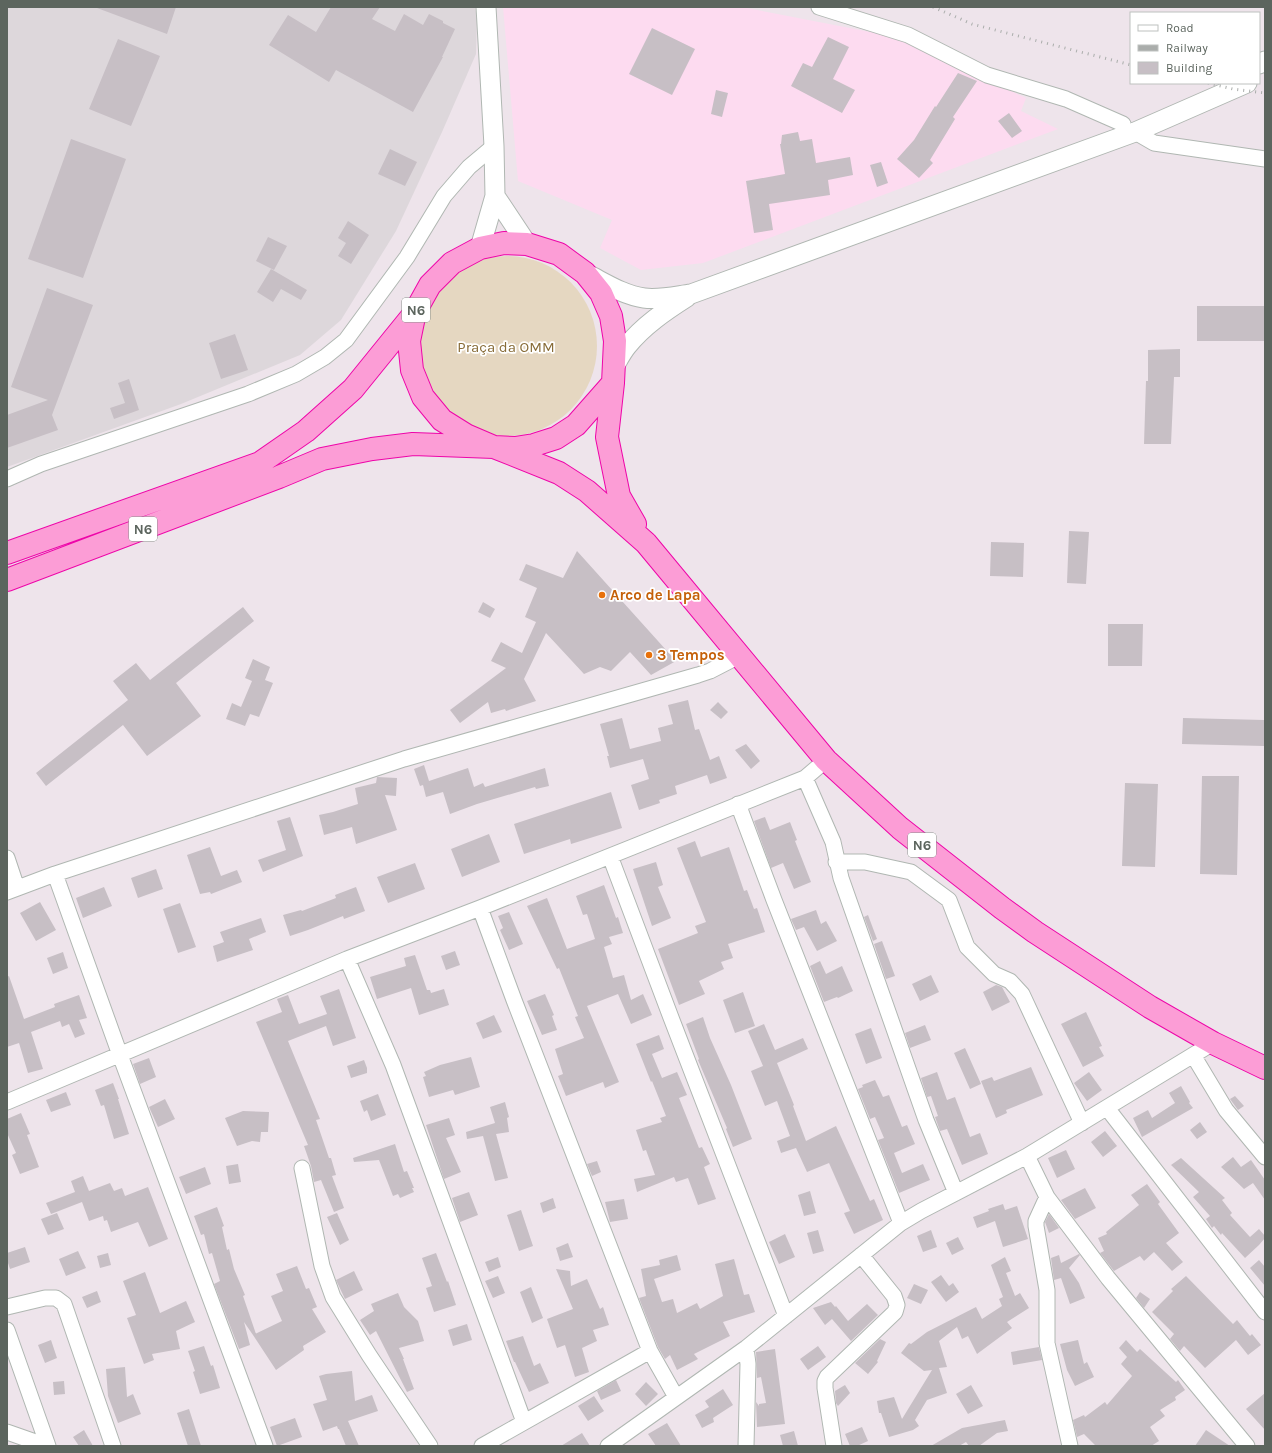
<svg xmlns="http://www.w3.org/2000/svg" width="1272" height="1453" font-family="Karla,sans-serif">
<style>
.commercial{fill:#fddbf0}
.industrial{fill:#ddd7db}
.green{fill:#e5d7c1}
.building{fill:#c7bfc5}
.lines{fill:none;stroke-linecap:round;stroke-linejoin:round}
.minor-casing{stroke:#b0b7b2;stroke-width:17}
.tertiary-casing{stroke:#b0b7b2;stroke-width:21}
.trunk-casing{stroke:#ee05a9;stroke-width:24}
.minor{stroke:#fff;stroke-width:15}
.tertiary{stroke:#fff;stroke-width:19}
.trunk{stroke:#fc9dd6;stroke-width:22}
.rail{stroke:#aaadab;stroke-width:3;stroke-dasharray:1 5;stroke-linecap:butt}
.food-dot{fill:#e8710a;stroke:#fff;stroke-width:1.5}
.labels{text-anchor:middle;stroke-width:3.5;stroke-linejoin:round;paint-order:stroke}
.shield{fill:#fff;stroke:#8d938e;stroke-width:1}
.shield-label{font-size:14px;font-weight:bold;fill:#5c655e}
.park-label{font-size:15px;fill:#886c38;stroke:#fff}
.food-label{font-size:15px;font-weight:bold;fill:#c56008;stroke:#fff;text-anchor:start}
</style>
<rect width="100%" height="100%" fill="#eee4eb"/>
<path class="commercial" d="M503,7H742L891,36L1026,98L1021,111L1058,129L703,263L641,270L600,248L612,220L518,181Z"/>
<path class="industrial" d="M7,7H475L477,17L476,54L442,132L396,231L341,320L300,355L181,404L7,467Z"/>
<path class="green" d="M417 346a90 90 0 1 1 180 0a90 90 0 1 1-180 0Z"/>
<path class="building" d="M98,7H176L167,34L97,8Z
M331,7H380L372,19L395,31L404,14L423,25L429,14L443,21V23L455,29L442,57H443L413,112L336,70L329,82L269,45L288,15L316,32Z
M652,28L695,49L672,95L629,74Z
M828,37L849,47L833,79L855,90L842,113L791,86L803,63L812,67Z
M118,39L160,56L131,126L89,109Z
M958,73L977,81L953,117L955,119L930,160L933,163L919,178L897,159L914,140L935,106L936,107Z
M716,90L728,93L722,117L711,114Z
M1009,113L1022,131L1012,138L998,121Z
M798,132L800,141L812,139L816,163L850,157L853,175L828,180L830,195L769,204L773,230L754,233L746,181L785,174L780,144H781L782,135Z
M71,139L126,159L83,278L28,259Z
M390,149L417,162L405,186L378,174Z
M881,162L888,183L877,187L870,165Z
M348,221L369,235L351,264L338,256L346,243L338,238Z
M268,237L287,246L274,270L256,261Z
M271,269L307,290L301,300L281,289L273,302L257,292Z
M47,288L93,305L52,415L58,430L7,448V415L48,400L11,387Z
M1197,306H1265V341H1197Z
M235,334L248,370L221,379L209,343Z
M1180,349V377H1174L1171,444H1144L1146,381H1148V350Z
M129,379L139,410L114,419L110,408L125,403L118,383Z
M1069,531L1089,532L1086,584L1067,583Z
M991,542L1024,543L1023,577L990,576Z
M577,551L676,661L651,675L630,652L611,671L600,667L584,674L546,633L524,679L536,701L506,711L505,709L491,713L488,702L460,723L450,710L506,668L491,661L501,642L522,653L536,622L525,617L537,588L519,580L526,564L563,578Z
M483,602L495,609L490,618L478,612Z
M243,607L254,621L176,683L201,716L147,756L123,725L46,786L36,773L128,700L113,681L136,663L150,680Z
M1108,624H1143L1142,666H1108Z
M253,659L270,667L265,680L273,683L259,717L250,714L245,726L226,719L232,703L241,707L252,681L245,678Z
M688,700L695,730L699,729L710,760L719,756L727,778L710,784L707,775L675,786L677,794L659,800L660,803L639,810L631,785L649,779L643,759L610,768L607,756H609L600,724L622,718L630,749L661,741L658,728L673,724L668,705Z
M718,702L728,712L721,719L710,710Z
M1183,718L1264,720V746L1182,744Z
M746,744L760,761L751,769L735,750Z
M424,765L429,781L468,768L474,787L483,783L485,787L545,768L549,786L536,789L535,787L477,804L450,814L443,792L426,797L423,785L420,786L414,769Z
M1202,776H1239L1237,875L1200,874Z
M377,777L397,778L396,796L385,795L397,830L356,844L352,827L324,835L319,815L333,812L358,804L355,788L376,783Z
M1125,783L1158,784L1155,867L1122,866Z
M611,792L622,828L571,844L570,839L524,854L514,824Z
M290,817L303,856L263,872L258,860L286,850L277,821Z
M765,817L770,830L790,822L797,840L795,841L811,882L794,889L783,863L771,868L754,821Z
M489,834L500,862L462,877L451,849Z
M695,841L701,857L729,847L744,891L747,890L754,909L757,908L765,932L728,944L733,958L721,962L724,969L699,981L705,994L679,1005L658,949L698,933L695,926L706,922L677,848Z
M210,847L221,876L237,870L242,882L211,894L210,892L200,894L187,855Z
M656,862L663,885L658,887L671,918L652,926L633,869Z
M415,863L425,889L388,903L377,877Z
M156,869L163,889L138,898L131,878Z
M604,885L616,918L618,917L623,933L609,937L612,944L604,947L613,978L624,975L631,1000L643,994L652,1015L631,1024L618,994L587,1006L619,1082L605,1088L603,1082L566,1096L558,1076L563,1074L555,1049L584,1038L575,1017L578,1016L559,968L557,969L527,906L547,898L567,949L595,939L587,914L583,915L576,896Z
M104,887L112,906L83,918L76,898Z
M356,887L365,911L344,919L343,916L308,930L290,936L283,915L301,910L302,911L336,898L335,895Z
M40,902L56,930L36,941L20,913Z
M180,903L196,947L178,953L163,909Z
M816,910L821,924L826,921L837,941L817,951L804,927L796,930L791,919Z
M509,912L523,944L509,950L500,930L503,928L498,916Z
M868,915L877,939L873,941L864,917Z
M261,918L266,932L249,939L253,950L217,962L213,946L224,942L220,932Z
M882,941L895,976L886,979L874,944Z
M455,951L460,965L446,970L441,956Z
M63,952L68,968L53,974L47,958Z
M415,955L427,990H430L431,993L444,989L449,1005L419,1015L411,988L377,999L370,977L406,966L404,958Z
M820,961L826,974L842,966L853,991L838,998L837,997L824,1002L810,966Z
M931,975L939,992L920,1001L912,984Z
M9,976L24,1019L55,1007L54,1004L79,995L87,1018L79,1020L85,1034L75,1038L69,1024L62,1027L60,1021L31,1032L43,1069L28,1073L19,1043L7,1047V977Z
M996,985L1002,987L1010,1002L992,1011L983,992Z
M339,989L356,1038L333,1046L326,1026L288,1041L320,1119L316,1120L329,1158H331L336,1175L332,1176L344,1208L334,1212L321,1180L314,1182L311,1166L304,1146L308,1145L256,1022L282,1012L277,999L288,995L299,1024L327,1014L320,996Z
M743,992L755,1026L735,1033L723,1000Z
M545,994L554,1015L552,1016L557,1030L542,1035L527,1001Z
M1086,1012L1102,1046L1099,1047L1104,1056L1083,1067L1061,1024Z
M494,1015L502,1032L483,1039L476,1023Z
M703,1017L710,1038L731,1085L752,1139L733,1147L726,1129L727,1128L698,1060L699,1059L686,1024Z
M764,1024L775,1050L803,1038L808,1049L777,1063L794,1105L793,1106L806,1141L836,1126L870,1201L874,1199L883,1220L854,1234L844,1213L850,1211L829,1163L807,1172L796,1148L781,1153L777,1141L790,1136L777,1101L765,1106L751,1071L763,1066L748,1031Z
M925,1025L931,1040L910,1048L905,1033Z
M871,1028L882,1058L866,1064L855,1034Z
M659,1035L664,1049L652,1054L662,1078L677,1072L687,1095L679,1098L699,1148L702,1147L710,1164L704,1167L716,1199L698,1205L688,1178L676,1182L674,1177L637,1192L634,1179L655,1175L646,1150L643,1151L636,1130L662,1122L660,1118L666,1116L652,1081L651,1082L636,1044Z
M965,1048L981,1084L970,1089L954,1053Z
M471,1057L480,1087L455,1095L453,1090L429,1097L423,1077L426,1076L424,1072L440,1065Z
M149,1058L156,1077L140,1084L133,1064Z
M364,1060L367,1068V1073L351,1078L347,1066Z
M1031,1067L1043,1095L1006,1110L1007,1113L996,1118L981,1081L992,1077L994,1081Z
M937,1072L947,1100L955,1097L970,1137L980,1133L988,1154L962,1165L947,1129L940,1131L935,1117L938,1116L931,1096L927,1097L921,1078Z
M1089,1072L1102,1090L1087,1101L1074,1083Z
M875,1080L883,1097L889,1095L902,1127L907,1125L915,1144L894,1153L902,1173L923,1164L930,1180L899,1193L878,1140L884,1138L875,1117L870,1119L858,1089L863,1087L862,1085Z
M113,1083L119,1099H118L129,1134L114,1139L104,1105L101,1106L95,1090Z
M1181,1086L1190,1102L1189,1103L1193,1108L1142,1137L1133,1118L1148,1110L1152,1118L1175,1103L1169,1093Z
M66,1092L71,1105L51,1112L46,1100Z
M378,1094L386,1115L371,1121L367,1110L364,1112L360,1101Z
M1235,1096L1244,1106L1238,1110L1230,1099Z
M165,1099L175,1119L158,1127L149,1107Z
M505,1102L509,1117L507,1118L509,1132L496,1134L508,1178L495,1181L483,1136L467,1139L466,1132L495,1123L490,1107Z
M243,1111L269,1112L268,1132H261L260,1142L252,1141L237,1146L225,1118Z
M21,1113L30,1134L27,1135L39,1167L20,1174L12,1155L16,1153L7,1133V1119Z
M449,1118L455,1135L446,1138L461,1172L444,1179L426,1125Z
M1200,1122L1207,1132L1197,1139L1190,1130Z
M1105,1131L1117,1146L1103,1157L1091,1142Z
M395,1144L404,1172L407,1171L414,1188H412L414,1192L400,1198L398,1194L393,1196L379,1160L354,1162L353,1158Z
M1066,1150L1075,1169L1057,1178L1048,1158Z
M1233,1157L1241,1167L1251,1160L1265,1180V1200L1253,1183L1244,1189L1221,1167Z
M1181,1158L1225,1198L1222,1200L1232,1213L1230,1215L1250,1237L1259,1229L1265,1236V1238L1259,1245L1245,1258L1222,1233L1221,1235L1214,1226L1212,1228L1206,1219L1210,1216L1193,1197L1199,1192L1171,1165Z
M597,1161L601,1172L592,1176L587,1164Z
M238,1164L241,1182L229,1184L226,1166Z
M205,1167L211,1184L186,1194L179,1177Z
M83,1176L89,1191L110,1183L114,1191L122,1188L125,1196L148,1187L168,1239L149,1247L138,1222L111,1232L107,1220L104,1221L103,1216L89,1221L82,1202L51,1214L46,1203L75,1192L71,1181Z
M1147,1184L1160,1202L1158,1204L1179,1233L1166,1243L1183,1262L1172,1271L1154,1252L1144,1261L1140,1256L1114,1271L1100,1253L1104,1251L1098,1238L1107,1234L1106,1232L1139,1205L1131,1195Z
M1085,1188L1096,1208L1075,1219L1061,1200Z
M810,1191L816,1213L804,1216L798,1195Z
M469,1192L478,1215L460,1222L452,1198Z
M553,1198L556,1208L543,1213L540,1203Z
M624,1199L628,1219L610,1222L605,1202Z
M1003,1204L1005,1210L1017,1206L1028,1239L1003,1247L995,1221L977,1228L973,1217L989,1211L988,1209Z
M217,1207L224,1226L222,1227L227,1250L229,1249L234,1269L245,1295L243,1296L256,1334L253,1335L244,1322L250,1345L239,1349L214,1284L220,1281L212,1253L209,1254L204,1234L201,1235L194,1216Z
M521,1210L533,1246L519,1251L507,1215Z
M57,1213L64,1229L48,1235L41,1219Z
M337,1213L349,1240L340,1245L327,1217Z
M1049,1214L1059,1228L1049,1233L1045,1222Z
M818,1230L824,1251L813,1254L807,1233Z
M931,1230L937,1247L923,1252L917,1236Z
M785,1234L795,1257L779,1264L769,1242Z
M958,1237L964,1249L952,1255L946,1243Z
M568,1243L573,1257L560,1261L556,1248Z
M25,1247L30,1262L10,1269L7,1260V1253Z
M78,1251L86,1268L66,1276L59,1259Z
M108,1253L111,1265L100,1268L97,1256Z
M436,1253L447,1282L448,1281L456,1305L434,1312L426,1288L432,1286L422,1258Z
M1079,1254L1080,1255L1069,1268L1079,1283L1085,1298L1070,1304L1061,1278L1054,1280L1051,1258L1059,1255L1061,1263Z
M677,1255L681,1270L654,1279L662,1302L673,1299L677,1313L697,1303L700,1309L723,1296L715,1264L734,1259L744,1295L749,1294L755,1312L723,1322L730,1336L694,1354L698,1359L677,1370L670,1355L665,1359L658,1347L639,1298L646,1296L641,1269L660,1265L659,1260Z
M498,1257L501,1267L489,1272L485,1262Z
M1005,1257L1011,1271L1006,1273L1015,1296L1020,1293L1029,1308L1007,1322L1012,1328L977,1354L968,1336L962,1339L957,1327L939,1341L947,1367L939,1368L947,1393L927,1400L915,1420L919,1426L913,1430L889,1437L881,1413H879L877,1401L894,1397L902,1419L932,1370L924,1371L901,1353L909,1343L911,1344L927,1332L976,1307L982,1319L1002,1306L999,1299L1003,1297L991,1265Z
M1259,1260L1265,1267V1286L1250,1268Z
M297,1266L306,1289L309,1288L317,1307L312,1309L326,1332L303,1346L304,1350L276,1370L253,1335L282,1321L271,1296L283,1291L276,1274Z
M556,1269L570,1271L571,1286L587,1279L600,1309L603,1307L609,1325L593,1330L597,1341L582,1348L589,1372L575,1377L565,1345L557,1348L547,1319L573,1309Z
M354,1271L363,1290L345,1299L336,1280Z
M145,1272L160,1313L186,1301L195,1322L176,1331L180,1349L152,1354L154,1360L144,1364L127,1318L136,1315L123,1281Z
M941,1275L949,1286L953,1283L959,1292L946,1302L931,1282Z
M498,1276L505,1293L493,1298L485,1281Z
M1186,1276L1233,1324L1237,1320L1250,1336L1252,1334L1261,1345L1248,1355L1236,1340L1205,1368L1184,1346L1180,1351L1170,1339L1174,1334L1152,1312L1173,1291L1171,1289Z
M914,1284L928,1290L921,1304L907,1298Z
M531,1287L543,1318L532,1323L520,1292Z
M97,1291L101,1302L87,1308L82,1297Z
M1140,1292L1150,1299L1144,1308L1136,1298Z
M398,1293L404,1307L418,1321L424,1341L399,1348L404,1359H403L414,1389L407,1392L376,1331L370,1335L360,1320L374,1311L371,1304Z
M831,1302L835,1307L836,1306L848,1321L867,1304L878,1315L851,1341L832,1319L825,1325L813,1308Z
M467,1324L472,1340L453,1346L448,1330Z
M523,1336L534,1366L540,1363L549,1383L529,1392L515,1362H514L506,1341Z
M880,1339L886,1342L877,1361L878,1362L868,1374L855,1363Z
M51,1340L57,1358L45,1363L38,1345Z
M1078,1340L1084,1364L1087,1362L1094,1377L1075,1386L1067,1370L1060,1344Z
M1126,1340L1137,1352L1140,1349L1176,1382L1178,1380L1185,1390L1175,1397L1176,1400L1160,1410L1165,1416L1150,1427L1159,1441L1151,1446H1096L1084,1434L1077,1437L1073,1420L1084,1415L1085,1417L1105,1402L1107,1405L1132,1376L1121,1364L1127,1357L1119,1348Z
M204,1346L211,1366L213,1365L220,1388L200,1394L193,1372L195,1371L188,1351Z
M818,1346L826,1357L808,1370L800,1359Z
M1039,1347L1042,1360L1013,1365L1011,1352Z
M775,1349L785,1424L757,1427L756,1402L759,1406V1404L766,1403L761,1377L757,1378L756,1352Z
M125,1367L127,1397L133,1394L141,1414L118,1423L108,1396L106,1369Z
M352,1371L355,1401L372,1395L378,1411L348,1421L359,1446H346L339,1429H338L337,1426L323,1431L313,1404L327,1400L319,1376L326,1374Z
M616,1380L621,1391L601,1400L597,1391Z
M64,1381L65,1394L54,1395L53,1382Z
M646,1382L658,1394L646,1406L635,1394Z
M845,1385L850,1393L838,1406L836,1403L835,1391Z
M971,1385L983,1406L968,1414L956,1394Z
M723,1389L733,1405L713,1418L714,1422L702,1428L695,1415L709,1407L705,1401Z
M1265,1393V1430L1246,1409Z
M594,1396L604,1411L588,1421L578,1406Z
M189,1409L201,1446H188L177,1413Z
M295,1418L302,1437L277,1446L270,1427Z
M1005,1420L1008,1431L997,1433L979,1446H969L966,1442L959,1446H931L962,1428Z
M667,1423L681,1446H656L648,1434Z
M862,1427L868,1441L857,1446H850L845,1434Z
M84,1430L93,1446H79L73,1437Z
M1206,1430L1230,1446H1195Z
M794,1431L798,1446H783L780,1435Z
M582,1433L590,1446H561Z"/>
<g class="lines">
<defs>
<path id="minor" d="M819,7L908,35L987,75L1066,99L1123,124
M1135,132L1154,143L1265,159
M7,479L41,464L248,394L296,374L325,357L346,340L407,257L444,196L469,167L494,146
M805,778L833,842L841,878L926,1120L956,1193
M738,804L774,900L901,1223
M610,856L670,1015L786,1316
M7,858L17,888
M836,862H865L911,872L949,900L967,947L994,974L1010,981L1022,994L1082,1123
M55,874L120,1055L265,1446
M7,892L55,874L404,759L698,675L710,671L739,656
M480,908L514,1000L650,1351L482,1446
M347,959L393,1065L524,1422
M1193,1055L1226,1110L1265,1157
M7,1102L347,959L480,908L805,778L826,760
M1107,1108L1265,1312
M1027,1156L1047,1197L1108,1278L1247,1446
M302,1168L322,1266L333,1297L369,1355L430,1446
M1047,1197L1036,1221V1226L1047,1290V1343L1070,1446
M7,1307L45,1298H56L64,1304L113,1446
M7,1330L48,1446
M746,1348L748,1364L746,1446
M650,1351L676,1397
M7,1432L47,1446
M608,1446L746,1348L901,1223L921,1211L1027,1156L1213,1043
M834,1446L825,1388V1381L827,1377L895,1312L897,1305L894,1296L861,1255"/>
<path id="tertiary" d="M1259,64L1265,61
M495,196L527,244
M480,248L495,196L494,146L486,7
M587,274C605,283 623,295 644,298C660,300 676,296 691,294L1135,132L1247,83
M614,367C618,360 622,352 627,346C643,326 665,311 687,297"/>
<path id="trunk" d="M613,383L576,425L556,438L534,445L515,448L494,447L466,435L442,420L423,397L412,370L409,341L415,312L430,285L452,263L480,248L504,243L527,244L559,254L585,273L601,293L611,316L615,341L613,383L607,437L619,496L635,524
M7,553L260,463L306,431L353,389L413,315
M7,580L279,477L322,459L372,449L413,444L494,447L559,473L587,491L646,543L826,760L900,828L1002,908L1035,932L1150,1007L1213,1043L1265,1068"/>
</defs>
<use href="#minor" class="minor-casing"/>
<use href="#tertiary" class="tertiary-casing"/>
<use href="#trunk" class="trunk-casing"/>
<use href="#minor" class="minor"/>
<use href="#tertiary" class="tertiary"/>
<use href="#trunk" class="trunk"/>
<path class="rail" d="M933,7L972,24L1131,65
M1208,83L1233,89L1265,93"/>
</g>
<g class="food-dot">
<circle cx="602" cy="595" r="4"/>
<circle cx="649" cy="655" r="4"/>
</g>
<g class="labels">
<g class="shield">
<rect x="402" y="298" width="28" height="24" rx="3"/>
<rect x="129" y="517" width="28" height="24" rx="3"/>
<rect x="908" y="833" width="28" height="24" rx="3"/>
</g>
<g class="shield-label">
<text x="416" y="315">N6</text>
<text x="143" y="534">N6</text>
<text x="922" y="850">N6</text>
</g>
<g class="park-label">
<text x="506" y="352">Praça da OMM</text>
</g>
<g class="food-label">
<text x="610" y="600">Arco de Lapa</text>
<text x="657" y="660">3 Tempos</text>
</g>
</g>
<rect width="1272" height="1453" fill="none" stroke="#5c655e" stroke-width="16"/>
<rect x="1130" y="12" width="130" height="72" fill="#ffffff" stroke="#bec1bf"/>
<rect x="1138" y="25" width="20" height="6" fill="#ffffff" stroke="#bec1bf"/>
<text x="1166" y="32" font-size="12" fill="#5c655e">Road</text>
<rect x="1138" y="45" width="20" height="6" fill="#aaadab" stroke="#bec1bf"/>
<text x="1166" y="52" font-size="12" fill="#5c655e">Railway</text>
<rect x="1138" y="62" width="20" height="12" fill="#c7bfc5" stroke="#bec1bf"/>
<text x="1166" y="72" font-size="12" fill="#5c655e">Building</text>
</svg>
